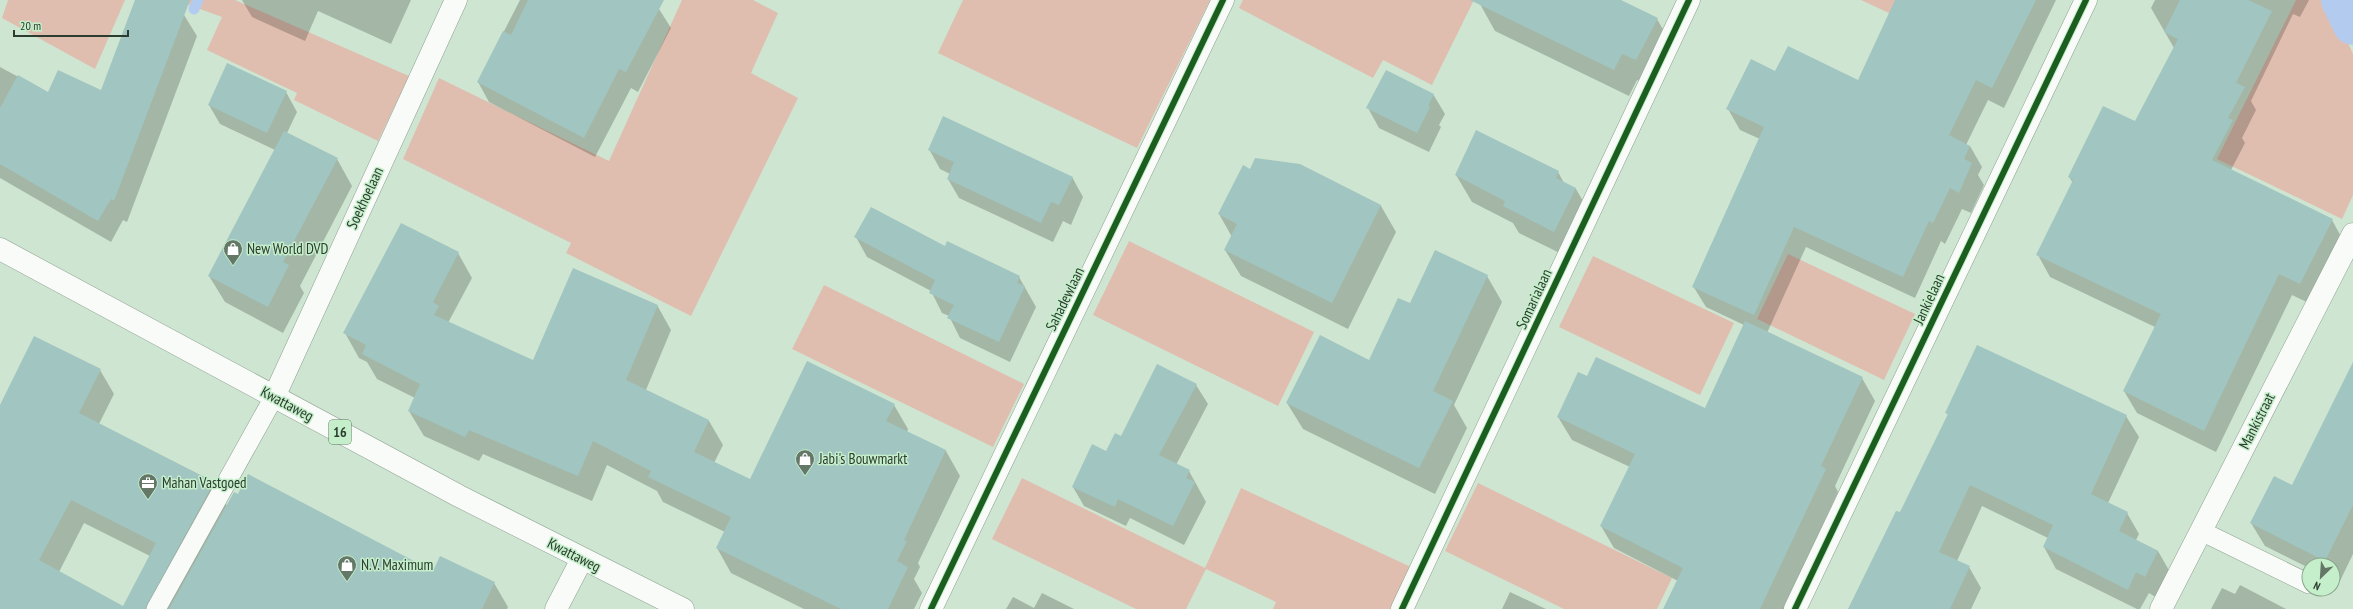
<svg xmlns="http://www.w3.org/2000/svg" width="2353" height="609" font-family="'PT Sans Narrow',sans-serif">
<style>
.green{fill:#e0beaf}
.shadow{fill:#0003;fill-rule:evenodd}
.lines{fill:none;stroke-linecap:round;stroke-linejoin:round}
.stream{stroke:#b4cbf0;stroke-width:11}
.canal{stroke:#b4cbf0;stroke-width:40}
.building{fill:#a1c5c0;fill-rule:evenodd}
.lane-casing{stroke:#8ea091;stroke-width:20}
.street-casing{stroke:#8ea091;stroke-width:23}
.primary-casing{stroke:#8ea091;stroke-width:23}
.lane{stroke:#f8fbf8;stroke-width:19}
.street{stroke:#f8fbf8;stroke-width:22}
.primary{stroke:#f8fbf8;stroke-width:22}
.cycleway-casing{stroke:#c5eeca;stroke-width:8}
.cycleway{stroke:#1b5e20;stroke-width:6}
.labels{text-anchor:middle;stroke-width:3;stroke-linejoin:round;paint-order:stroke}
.shield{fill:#c5eeca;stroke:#5a725e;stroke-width:1}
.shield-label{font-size:14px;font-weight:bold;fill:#2c3d2f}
.street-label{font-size:15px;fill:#2c3d2f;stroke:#c5eeca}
.poi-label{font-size:15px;fill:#2c3d2f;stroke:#c5eeca;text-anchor:start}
</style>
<rect width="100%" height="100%" fill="#cee5d1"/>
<path class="green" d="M8,0H125L95,69L2,18Z
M175,0H235L409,76L378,141L294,100L297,93L207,50L222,17Z
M682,0H753L778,13L751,73L798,98L691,316L566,253L571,243L403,159L439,78L609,161Z
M963,0H1210L1137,148L938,53Z
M1243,0H1474L1432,85L1383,60L1373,78L1239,8Z
M1861,0H1897L1891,14Z
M2296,0H2329L2353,54V195L2342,219L2217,159Z
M1129,241L1314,332L1278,406L1093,315Z
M1788,254L1915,314L1884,380L1757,319Z
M1593,256L1734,323L1700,395L1559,327Z
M824,285L1024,384L993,447L792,349Z
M1022,478L1205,568L1241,488L1411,567L1390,609H1273L1276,602L1206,569L1186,609H1136L992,539Z
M1478,483L1672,578L1657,609H1564L1445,551Z"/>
<path class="shadow" d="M136,0H146L184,15L197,36L127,222L123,220L111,242L0,178V67L48,93L102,91Z
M242,0H411L391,44L318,11L305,41L252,17Z
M520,0H642L659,9L671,28L638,92L631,88L595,157L489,102L478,82Z
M1482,0H1619L1657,19L1672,45L1652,86L1637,80L1629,96L1495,31L1480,4Z
M1932,0H2056L2004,108L1988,100L1966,145L1970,146L1982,167L1978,175L1984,185L1971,213L1962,209L1945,244L1941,241L1915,298L1806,247L1767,333L1862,378L1875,401L1835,486L1838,492L1784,609H1664L1678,581L1614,548L1601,526L1630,467L1572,440L1558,417L1587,377L1705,409L1744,325L1706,307L1693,286L1760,139L1740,130L1728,109L1776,72L1858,81Z
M2155,0H2309L2300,17L2293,14L2251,101L2256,110L2242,138L2245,143L2231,170L2332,220L2344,242L2313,305L2292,295L2216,452L2137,413L2124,391L2155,327L2050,277L2038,255L2073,183L2069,177L2135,123L2174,48L2151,8Z
M286,92L297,112L287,133L337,159L352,186L300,286L304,293L283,333L225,302L209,276L275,150L220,124L209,105Z
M1433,94L1445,114L1439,125L1441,127L1429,152L1379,128L1368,108Z
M929,149L1072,177L1083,197L1071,225L1063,221L1053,242L959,198L948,179L950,174L940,169Z
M1251,170L1381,206L1396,232L1348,329L1241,276L1225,250L1232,237L1219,214Z
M1558,172L1564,183L1576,189L1591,215L1570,258L1519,233L1513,223L1472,202L1456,175Z
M856,237L1019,277L1036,307L1010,362L960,338L949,316L942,313L931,291L867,257Z
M458,253L472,278L448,323L534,362L657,305L671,330L646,390L709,421L723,445L714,463L750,480L894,405L908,429L907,432L946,451L960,476L918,563L920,567L914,579L922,593L914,609H804L731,573L717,548L725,532L663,502L657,491L607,465L592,501L483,454L479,461L424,436L409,411L415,398L377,379L367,362L359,358L345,333Z
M1487,276L1502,302L1454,405L1467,428L1435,494L1303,429L1287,403L1370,361L1411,305Z
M100,370L114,394L99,424L214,482L227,506L433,572L494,583L508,607L507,609H0V407ZM84,523L150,556L124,608L59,572Z
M2353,372V554L2339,583L2333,580V565H2309V568L2265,546L2251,523L2293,486Z
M1196,385L1208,404L1176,465L1189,471L1206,502L1184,545L1130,518L1126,526L1084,506L1073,487L1121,438Z
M1947,413L2126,416L2139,437L2108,503L2127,513L2139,534L2136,540L2158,551L2170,572L2157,598L2149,593L2140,609H2137L2056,569L2044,547L2048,538L1982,506L1957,561L1969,567L1981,588L1971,609H1849L1900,514L1948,415Z
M2240,585L2286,609H2211L2222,588L2235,594Z
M1510,592L1546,609H1502Z
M1042,593L1074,609H1006L1013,597L1034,608Z"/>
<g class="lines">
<path class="stream" d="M194,9L198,0"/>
<path class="canal" d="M2341,0L2353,25"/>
</g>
<path class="building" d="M135,0H190L114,201L111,199L98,221L0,164V108L18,75L48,92L58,70L101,90Z
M528,0H664L626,72L619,69L584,138L477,82L503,31L511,35Z
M1470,0H1621L1658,18L1636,60L1622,54L1614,70Z
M1895,0H2036L1992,88L1976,80L1949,135L1970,146L1964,159L1972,163L1959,193L1950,188L1933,223L1929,221L1903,277L1794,227L1754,315L1692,287L1764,127L1726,109L1751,59L1775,71L1788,46L1858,80Z
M2180,0H2248L2272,11L2236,83L2245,87L2228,118L2233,120L2212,160L2333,219L2300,284L2279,274L2204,431L2123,391L2161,314L2036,255L2073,180L2068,177L2103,106L2135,121L2178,39L2164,32Z
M227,63L287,91L267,133L208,105Z
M1386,70L1434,94L1428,106L1430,107L1417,133L1366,108Z
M943,116L1073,177L1059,205L1051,202L1041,223L947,179L954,162L928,150Z
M1476,130L1559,171L1556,178L1576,188L1554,232L1503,206L1505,201L1455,175Z
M284,131L338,158L283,262L289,265L268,307L208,276Z
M1255,158L1300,164L1381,205L1332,303L1224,250L1237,224L1218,214L1243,165L1250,169Z
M871,207L945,246L947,241L1020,276L1017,283L1025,286L999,342L947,318L954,305L929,293L935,280L854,237Z
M401,223L459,252L433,302L439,306L434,315L533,360L573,268L658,305L626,380L709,420L694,452L750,479L807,361L895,404L886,421L946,450L904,540L907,541L897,561L908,567L888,609H841L716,548L731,517L648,477L651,471L593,441L578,476L469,430L465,437L408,411L420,384L362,354L366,345L343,333Z
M1435,250L1488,275L1433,391L1453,401L1419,468L1286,403L1320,335L1369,360L1398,298L1410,303Z
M1745,321L1863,377L1821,466L1826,469L1760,609H1663L1683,568L1600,526L1635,454L1557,417L1578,372L1587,376L1596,357L1705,408Z
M34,336L101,369L79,413L214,482L145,609H0V405ZM71,500L156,543L123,606L39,560Z
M1977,345L2127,415L2091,494L2128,512L2119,531L2158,551L2145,577L2136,572L2128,590L2043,547L2053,525L1970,485L1939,552L1970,566L1950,609H1848L1896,511L1900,512L1948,414L1945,413Z
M2353,362V505L2325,561L2250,523L2274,476L2292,485Z
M1157,364L1197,384L1159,455L1190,470L1186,478L1195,482L1173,526L1118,499L1115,507L1072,487L1092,444L1106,451L1115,433L1121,436Z
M248,474L433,571L440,556L495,582L482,609H169L234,492L238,494Z"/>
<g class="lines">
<defs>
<path id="lane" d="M2201,531L2309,584
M156,609L274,397"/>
<path id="street" d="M274,397L456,0
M556,609L582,559
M931,609L1223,0
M1402,609L1689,0
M1795,609L2086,0
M2161,609L2353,234"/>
<path id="primary" d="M0,249L459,496L683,609"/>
</defs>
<use href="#lane" class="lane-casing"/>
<use href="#street" class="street-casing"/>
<use href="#primary" class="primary-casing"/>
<use href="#lane" class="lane"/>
<use href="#street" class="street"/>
<use href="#primary" class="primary"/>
<defs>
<path id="cycleway" d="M931,609L1223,0
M1402,609L1689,0
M1795,609L2086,0"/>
</defs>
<use href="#cycleway" class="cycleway-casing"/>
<use href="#cycleway" class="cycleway"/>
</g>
<defs>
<symbol id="shop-pin" viewBox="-11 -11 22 30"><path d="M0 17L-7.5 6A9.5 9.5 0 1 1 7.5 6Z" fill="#657868" stroke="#c5eeca"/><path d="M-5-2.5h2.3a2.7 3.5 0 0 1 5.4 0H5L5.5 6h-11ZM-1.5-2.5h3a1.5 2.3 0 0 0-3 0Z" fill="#fff"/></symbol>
<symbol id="office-pin" viewBox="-11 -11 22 30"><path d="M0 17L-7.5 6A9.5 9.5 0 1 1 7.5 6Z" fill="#657868" stroke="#c5eeca"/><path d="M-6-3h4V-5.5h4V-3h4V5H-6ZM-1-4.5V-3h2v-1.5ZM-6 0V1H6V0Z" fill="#fff"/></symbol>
</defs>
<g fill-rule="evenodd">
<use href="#shop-pin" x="222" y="238" width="22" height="30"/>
<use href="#shop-pin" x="794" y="448" width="22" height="30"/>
<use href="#office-pin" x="137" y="472" width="22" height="30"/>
<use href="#shop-pin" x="336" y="554" width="22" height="30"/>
</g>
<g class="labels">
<rect class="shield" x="329" y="420" width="22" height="24" rx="3"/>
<g class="shield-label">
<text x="340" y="437">16</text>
</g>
<g class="street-label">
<text transform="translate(365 198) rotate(-65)" y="5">Soekhoelaan</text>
<text transform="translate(1065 299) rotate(-64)" y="5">Sahadewlaan</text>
<text transform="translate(1534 299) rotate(-65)" y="5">Somarialaan</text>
<text transform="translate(1929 299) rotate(-65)" y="5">Jankielaan</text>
<text transform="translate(287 404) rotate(28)" y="5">Kwattaweg</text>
<text transform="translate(2257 421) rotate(-63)" y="5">Mankistraat</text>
<text transform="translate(574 555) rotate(27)" y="5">Kwattaweg</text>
</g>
<g class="poi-label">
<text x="247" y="254">New World DVD</text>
<text x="819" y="464">Jabi's Bouwmarkt</text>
<text x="162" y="488">Mahan Vastgoed</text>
<text x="361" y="570">N.V. Maximum</text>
</g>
</g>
<g transform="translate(2321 577) rotate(205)"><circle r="19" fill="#c5eeca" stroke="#88a78c"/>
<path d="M0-3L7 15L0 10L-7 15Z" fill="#657868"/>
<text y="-6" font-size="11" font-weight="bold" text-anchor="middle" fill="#2c3d2f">N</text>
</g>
<path d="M14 30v6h114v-6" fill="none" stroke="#2c3d2f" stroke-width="2"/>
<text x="20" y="30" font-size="12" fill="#2c3d2f" stroke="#c5eeca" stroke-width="3" paint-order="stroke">20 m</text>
</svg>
